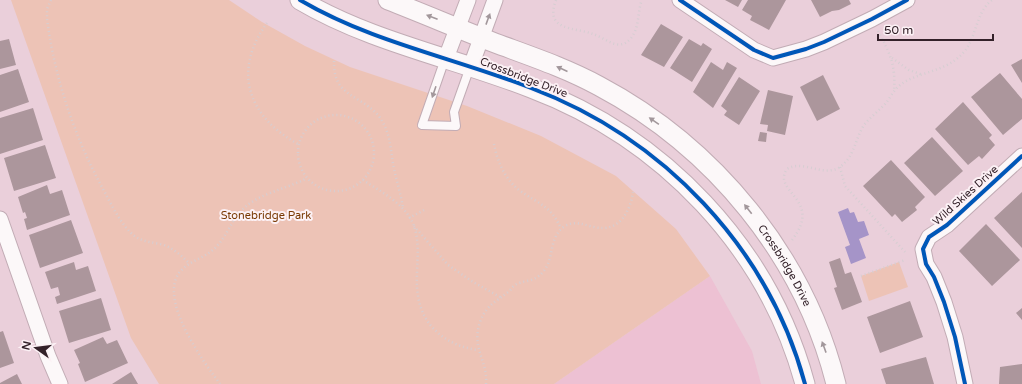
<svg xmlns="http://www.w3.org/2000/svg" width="1022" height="384" font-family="'Varela Round',sans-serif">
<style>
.built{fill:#edc1d3}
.green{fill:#edc3b6}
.water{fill:#a594c8}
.building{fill:#ac969c}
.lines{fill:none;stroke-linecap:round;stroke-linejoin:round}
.service-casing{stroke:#c2acb5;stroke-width:10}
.minor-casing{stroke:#c2acb5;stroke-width:17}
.tertiary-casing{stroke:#c2acb5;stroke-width:21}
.path{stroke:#d6ced2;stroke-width:2.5;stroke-dasharray:1 3;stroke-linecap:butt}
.service{stroke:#fcf8f9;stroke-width:8}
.minor{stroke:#fcf8f9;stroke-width:15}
.tertiary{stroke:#fcf8f9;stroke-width:19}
.cycleway-casing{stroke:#fcf1f5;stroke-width:6}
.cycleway{stroke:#0057b8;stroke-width:4}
.oneway{fill:#a2979b}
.labels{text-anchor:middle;stroke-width:4;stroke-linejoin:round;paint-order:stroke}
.street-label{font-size:11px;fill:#332129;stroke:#fcf1f5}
.park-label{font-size:11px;fill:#793903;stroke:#fcf1f5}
</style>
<rect width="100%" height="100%" fill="#eacfda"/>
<path class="built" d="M710,276L752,351L761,384H554Z"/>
<path class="green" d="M11,0H229L262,22L305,46L350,67L467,106L541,136L616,176L676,229L710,276L554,384H159L131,338Z
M899,262L908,287L869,301L861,276Z"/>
<path class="water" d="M848,208L850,213L854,212L858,222L864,221L869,235L859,239L866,258L851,264L845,247L850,245L838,212Z"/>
<path class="building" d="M725,0H742L738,7Z
M748,0H786L769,30L750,20L752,16L742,10Z
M811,0H849L851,4L839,10L832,11L820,17Z
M661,24L683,37L664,67L641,55Z
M9,39L16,65L0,69V41Z
M689,39L701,46L703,43L712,49L692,82L670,68Z
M1022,59V83L1011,65Z
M711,62L723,70L727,62L737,68L713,108L693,92Z
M18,69L29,102L0,112V75Z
M1000,73L1022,99V119L1003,135L971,97Z
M823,75L840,109L817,121L800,87Z
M739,77L760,91L739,125L724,115L727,111L721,106Z
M768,90L793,96L785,135L767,131L768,125L760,124Z
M963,102L992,135L989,138L995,145L982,159L979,156L968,165L935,129Z
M33,108L43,140L0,154V118Z
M760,132L767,133L766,142L758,141Z
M932,137L963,171L935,196L904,163Z
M45,145L56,178L14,191L4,158Z
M891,160L925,197L915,207L917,210L902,222L895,214L892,217L863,186Z
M47,185L50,194L62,190L70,215L27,230L24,219L27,218L25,212L23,213L18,197Z
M1022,192V248L994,218Z
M71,220L83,253L40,268L29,235Z
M986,224L1020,260L992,286L959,251Z
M840,258L845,274L851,272L862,302L842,310L834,288L837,287L829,262Z
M74,262L76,270L88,266L96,291L57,304L55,297L60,295L58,287L51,289L45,272Z
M101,298L111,330L69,343L59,311Z
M910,301L923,337L880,353L867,317Z
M1022,308V320L1016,313Z
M3,331L14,363L0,368V332Z
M103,337L107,344L117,340L128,363L85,382L78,364L80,363L74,350Z
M926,357L934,384H886L881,369Z
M1022,364V384H999L1000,367Z
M131,372L138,384H112Z
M17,374L22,384H0V383Z"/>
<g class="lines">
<defs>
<path id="service" d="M445,59L422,125L456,126L454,112L470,67"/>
<path id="minor" d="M680,0L754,50L773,58L806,49L824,42L872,19L907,0
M446,58L468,0
M471,66L495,0
M0,219L48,356L60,384
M965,384L955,337L944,302L934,277L926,264L923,249L929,237L947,225L1022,156"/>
<g id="tertiary">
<path d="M300,0C371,42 455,58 531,88C663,138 768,247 805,384"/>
<path id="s1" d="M388,0C424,14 459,29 495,43C530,56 566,68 599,86C714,147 804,256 836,384"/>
</g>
</defs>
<use href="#service" class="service-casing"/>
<use href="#minor" class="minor-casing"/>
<use href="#tertiary" class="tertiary-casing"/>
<path class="path" d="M51,0L47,9V19C55,79 74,136 103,189C111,204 119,221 131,233C140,242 152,242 164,245C174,249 182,256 189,263
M556,0C544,31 574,27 593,34C606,38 619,53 631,38C640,27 637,12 642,0
M267,23C232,71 248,117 298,144
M878,31C890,53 896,66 894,91
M892,58L909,70L923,75
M334,61C333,96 358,94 377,114C391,130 390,149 394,169C397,182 401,195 403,208
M298 153a38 38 0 1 1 76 0a38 38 0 1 1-76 0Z
M494,144C497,161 505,179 519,190C538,204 551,205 561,229
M840,167L845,186L905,252
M363,180C381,192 406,204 414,226C422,249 414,273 418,296C423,328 448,346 478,350
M409,218L426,209
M414,226L448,265L473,282L500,297
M792,240C824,199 771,192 787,169C804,159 823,178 840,167C855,156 855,139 864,125C870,117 879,111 886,103C890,98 893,91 899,86C915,72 945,73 963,53C977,38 975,13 992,0
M861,276L905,260
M220,384C203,361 159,301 179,273C188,261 203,259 214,249C225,239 230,224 240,212C257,193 285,190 307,178
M486,384C488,361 471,348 480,322C486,305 496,302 508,292C511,290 512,287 515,285C522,280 533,283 542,273C556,258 547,238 565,226C575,220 584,225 594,227C618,233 630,213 633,192"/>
<use href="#service" class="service"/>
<use href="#minor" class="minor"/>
<use href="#tertiary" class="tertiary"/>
<defs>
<path id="cycleway" d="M300,0C371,42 455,58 531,88C663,138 768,247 805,384
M680,0L754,50L773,58L806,49L824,42L872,19L907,0
M965,384L955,337L944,302L934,277L926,264L923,249L929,237L947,225L1022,156"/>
</defs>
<use href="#cycleway" class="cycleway-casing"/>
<use href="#cycleway" class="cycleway"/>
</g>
<defs><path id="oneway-solid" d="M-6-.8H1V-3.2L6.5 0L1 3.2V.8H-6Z"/></defs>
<g class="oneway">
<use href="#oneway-solid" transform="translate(432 17) rotate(-159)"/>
<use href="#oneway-solid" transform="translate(488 19) rotate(-70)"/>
<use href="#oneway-solid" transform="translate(562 69) rotate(-156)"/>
<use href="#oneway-solid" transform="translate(434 92) rotate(109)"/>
<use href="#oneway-solid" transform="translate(654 121) rotate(-145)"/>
<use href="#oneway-solid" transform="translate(748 209) rotate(-128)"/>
<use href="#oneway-solid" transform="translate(824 347) rotate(-110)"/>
</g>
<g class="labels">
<g class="street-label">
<text transform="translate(524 77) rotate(21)" y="4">Crossbridge Drive</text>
<text transform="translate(965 195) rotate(-42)" y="4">Wild Skies Drive</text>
<text dy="4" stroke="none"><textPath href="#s1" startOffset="490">Crossbridge Drive</textPath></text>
</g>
<g class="park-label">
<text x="266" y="219">Stonebridge Park</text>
</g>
</g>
<g transform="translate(36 348) rotate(284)" stroke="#fcf1f5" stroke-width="3" paint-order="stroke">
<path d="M0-3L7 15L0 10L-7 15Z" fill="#332129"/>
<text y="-6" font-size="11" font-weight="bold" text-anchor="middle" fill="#332129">N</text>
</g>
<path d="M878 34v6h115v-6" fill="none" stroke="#332129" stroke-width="2"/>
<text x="884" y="34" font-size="12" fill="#332129" stroke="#fcf1f5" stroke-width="3" paint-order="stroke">50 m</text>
</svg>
